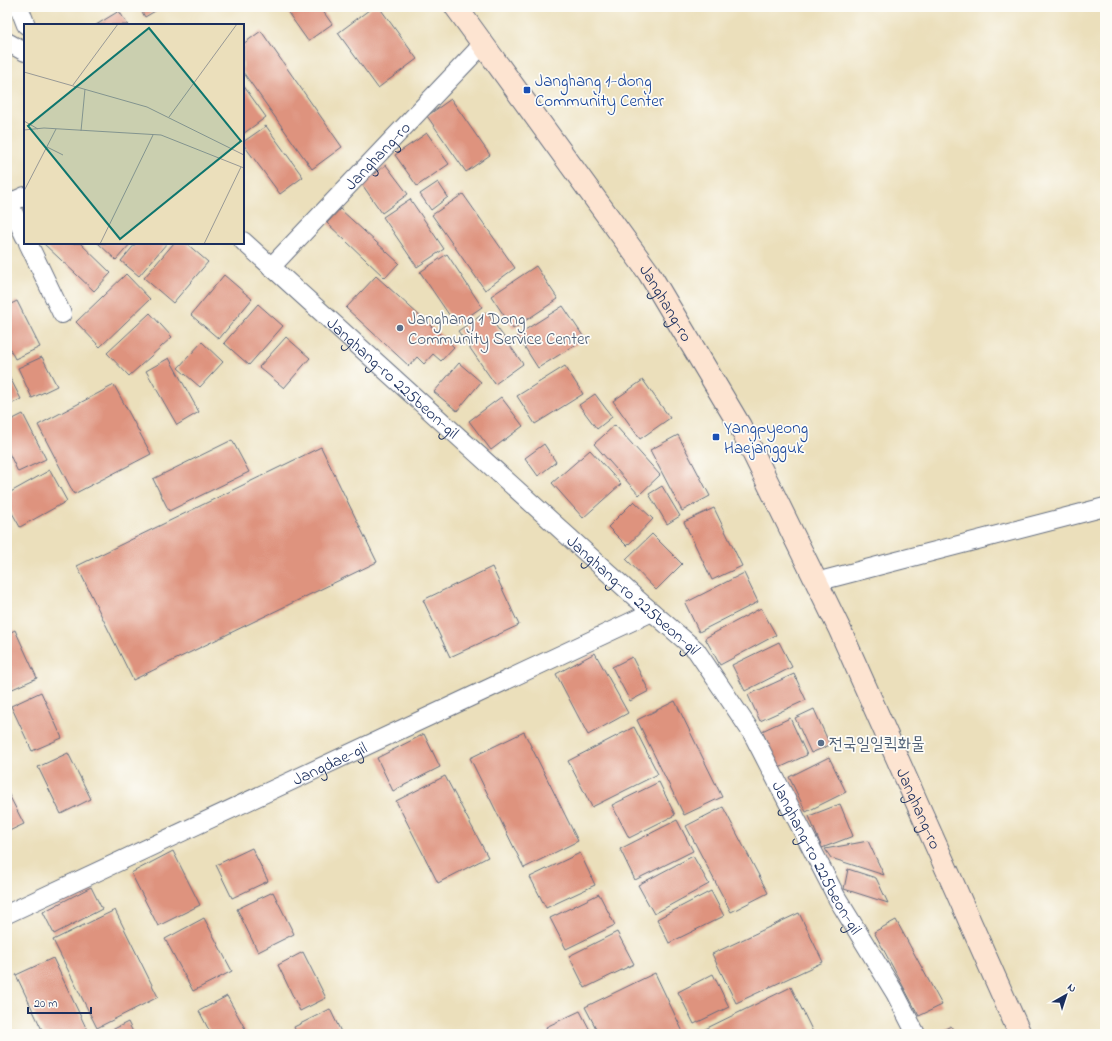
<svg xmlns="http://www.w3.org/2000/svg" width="1112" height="1041" font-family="'Indie Flower','Poor Story',sans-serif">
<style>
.building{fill:#de937e}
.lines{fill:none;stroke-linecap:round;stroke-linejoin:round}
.street-casing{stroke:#646d7f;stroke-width:20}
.secondary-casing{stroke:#646d7f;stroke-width:24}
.street{stroke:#fff;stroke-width:18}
.secondary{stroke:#fde4d1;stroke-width:22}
.transit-dot{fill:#1a4fb4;stroke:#fdfcf7;stroke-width:1.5}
.service-dot{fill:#5c6f8a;stroke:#fdfcf7;stroke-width:1.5}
.labels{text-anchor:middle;stroke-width:3.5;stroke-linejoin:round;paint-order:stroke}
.transit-label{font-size:17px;fill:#164399;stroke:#fdfcf7;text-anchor:start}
.street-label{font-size:17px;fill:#1b2f5e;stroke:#fdfcf7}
.service-label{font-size:17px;fill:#4e5e75;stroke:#fdfcf7;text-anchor:start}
.inset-road{fill:none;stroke:#989996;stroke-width:1}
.view{fill:#0f766e;fill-opacity:0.15;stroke:#0f766e;stroke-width:2}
.inset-edge{fill:none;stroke:#1b2f5e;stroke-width:2}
</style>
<rect width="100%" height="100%" fill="#fdfcf7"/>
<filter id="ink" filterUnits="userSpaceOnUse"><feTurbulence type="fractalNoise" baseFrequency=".025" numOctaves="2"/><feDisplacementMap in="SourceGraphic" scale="8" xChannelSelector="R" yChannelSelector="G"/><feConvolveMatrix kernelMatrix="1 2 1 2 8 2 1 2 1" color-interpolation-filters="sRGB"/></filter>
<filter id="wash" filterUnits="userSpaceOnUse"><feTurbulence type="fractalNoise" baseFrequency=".012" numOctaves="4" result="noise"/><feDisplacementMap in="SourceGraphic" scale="16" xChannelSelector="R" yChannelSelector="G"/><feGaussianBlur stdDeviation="0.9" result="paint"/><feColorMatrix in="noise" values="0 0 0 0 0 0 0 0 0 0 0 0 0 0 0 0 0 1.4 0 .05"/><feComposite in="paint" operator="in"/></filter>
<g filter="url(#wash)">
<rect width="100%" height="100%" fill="#ebdfbb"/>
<g id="blocks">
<path class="building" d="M139,7H162L145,17Z
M284,7H320L332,24L308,41Z
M373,7H379L417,59L378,88L338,33Z
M119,11L128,25H96Z
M261,31L342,147L312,169L243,72V44Z
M243,85L266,117L243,134Z
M451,99L490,155L466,172L427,116Z
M266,126L303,177L280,194L243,144V142Z
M427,133L449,164L417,186L395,155Z
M386,165L408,194L382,213L361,183Z
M438,182L448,197L431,210L420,194Z
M463,194L515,268L485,290L432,215Z
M410,199L444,249L417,267L383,217Z
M340,209L399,263L385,278L327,223Z
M43,243H80L111,273L94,291Z
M98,243H131L116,260Z
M136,243H167L139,276L121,261Z
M174,243H186L208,262L173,303L144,278Z
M447,254L482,307L456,325L420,272Z
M536,266L558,299L513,329L491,296Z
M126,274L150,299L100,347L76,322Z
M224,275L252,299L219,339L191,315Z
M376,276L454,347L441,361L433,354L424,364L417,357L409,366L346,308Z
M17,301L40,347L15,359L7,343V306Z
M258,304L283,326L249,365L224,343Z
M563,306L585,339L538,368L517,335Z
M486,312L523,364L495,384L458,331Z
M150,313L172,337L129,376L107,353Z
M286,337L310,358L284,388L259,367Z
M202,342L223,362L200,387L178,368Z
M42,357L57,386L32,398L18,368Z
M169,358L199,412L177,425L146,371Z
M459,363L481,382L457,411L434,392Z
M565,366L583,394L535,424L517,396Z
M7,372L21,399L7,406Z
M643,380L670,418L640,439L613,401Z
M114,385L151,454L74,494L38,425Z
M595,394L612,417L597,429L579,405Z
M501,397L523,426L491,450L469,421Z
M23,414L46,459L18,472L7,449V422Z
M615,425L660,475L639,495L594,444Z
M678,435L710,496L682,511L650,450Z
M232,440L249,472L169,511L153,479Z
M544,444L556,462L538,476L525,458Z
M321,447L377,562L133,680L77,566Z
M590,450L621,484L583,518L552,483Z
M50,470L67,501L20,527L7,504V494Z
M662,486L680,516L667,524L649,494Z
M634,501L653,519L627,546L608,527Z
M714,508L742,566L712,580L684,522Z
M652,534L682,564L656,590L626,559Z
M492,567L519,625L450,657L423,600Z
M744,573L758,602L699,632L685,603Z
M761,608L776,635L720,665L705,638Z
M15,630L37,678L8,691L7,688V634Z
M779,642L792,667L745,691L732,665Z
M595,653L628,713L588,735L556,674Z
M632,657L649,691L630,701L612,667Z
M794,674L806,700L760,721L748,695Z
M41,692L62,738L32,751L11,706Z
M675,701L722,797L684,815L637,720Z
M814,709L830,745L811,753L795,718Z
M790,718L807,755L779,768L762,731Z
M634,727L658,774L592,807L568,761Z
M524,732L578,841L524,868L470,758Z
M424,734L440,767L393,791L377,758Z
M68,753L91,799L61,814L38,767Z
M829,757L846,792L806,812L789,777Z
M445,776L488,857L438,883L396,801Z
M659,782L675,815L629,838L612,805Z
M7,791L24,824L7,832Z
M840,804L853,836L822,848L809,816Z
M723,807L768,893L731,912L686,826Z
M677,820L693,851L635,880L620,849Z
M868,841L884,875L831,858L825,849Z
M252,848L268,881L232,898L216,865Z
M173,851L200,905L158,926L131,873Z
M580,853L595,885L546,908L530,877Z
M693,856L709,884L654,914L638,885Z
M848,869L876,878L888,903L844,889Z
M91,887L102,909L54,934L43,912Z
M711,891L724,916L669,943L657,919Z
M273,892L294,934L258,952L237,909Z
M599,894L615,925L566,949L550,918Z
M115,910L158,997L97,1028L53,940Z
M799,913L823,962L736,1003L712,954Z
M204,918L232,971L193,991L165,939Z
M896,920L942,1005L919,1016L874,932Z
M617,932L634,964L585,988L569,956Z
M303,952L326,998L300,1011L278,965Z
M53,958L89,1034H44L16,975Z
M655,973L684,1034H599L585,1007Z
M713,974L729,1007L694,1024L678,992Z
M791,987L814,1034H700L699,1032Z
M227,996L248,1034H211L199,1011Z
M330,1009L342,1034H297L294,1027Z
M580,1011L592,1034H549L546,1027Z
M128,1022L134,1034H104Z
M951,1026L955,1034H935Z"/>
</g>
</g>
<g filter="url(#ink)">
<use href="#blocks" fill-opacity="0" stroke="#646d7f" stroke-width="1"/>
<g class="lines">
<defs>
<g id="street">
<path d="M19,7L26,25"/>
<path d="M7,42L25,52"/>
<path d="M9,203L25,237"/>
<path d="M7,204L25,196"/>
<path id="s1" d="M243,241L636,598L696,650L752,733L837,898L895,993L916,1034"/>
<path d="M28,243L62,314"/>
<path id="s2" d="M271,267L483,44"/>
<path d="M816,582L1105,507"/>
<path id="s3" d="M7,914L652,612"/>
</g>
<g id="secondary">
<path id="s4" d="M456,7L649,273L740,426L840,630L1020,1034"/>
</g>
</defs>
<use href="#street" class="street-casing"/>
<use href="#secondary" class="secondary-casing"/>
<use href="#street" class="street"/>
<use href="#secondary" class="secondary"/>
</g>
</g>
<g class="transit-dot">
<rect x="523" y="86" width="8" height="8" rx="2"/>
<rect x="712" y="433" width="8" height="8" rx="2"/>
</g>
<g class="service-dot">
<circle cx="400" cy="328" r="4"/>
<circle cx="821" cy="743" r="4"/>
</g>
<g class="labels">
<g class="transit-label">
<text x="535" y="86">Janghang 1-dong<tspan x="535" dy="20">Community Center</tspan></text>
<text x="724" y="433">Yangpyeong<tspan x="724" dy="20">Haejangguk</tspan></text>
</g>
<g class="street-label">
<text dy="6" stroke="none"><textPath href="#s2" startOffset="154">Janghang-ro</textPath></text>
<text dy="6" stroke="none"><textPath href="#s4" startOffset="363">Janghang-ro</textPath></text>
<text dy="6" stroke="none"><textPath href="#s1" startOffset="203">Janghang-ro 225beon-gil</textPath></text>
<text dy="6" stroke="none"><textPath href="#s1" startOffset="527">Janghang-ro 225beon-gil</textPath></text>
<text dy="6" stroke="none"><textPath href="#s3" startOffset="356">Jangdae-gil</textPath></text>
<text dy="6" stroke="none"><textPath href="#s4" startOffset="929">Janghang-ro</textPath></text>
<text dy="6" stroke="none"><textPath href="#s1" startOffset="851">Janghang-ro 225beon-gil</textPath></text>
</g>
<g class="service-label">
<text x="408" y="324">Janghang 1 Dong<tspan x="408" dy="20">Community Service Center</tspan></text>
<text x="829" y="749">전국일일퀵화물</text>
</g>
</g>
<g transform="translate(24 24)">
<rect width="220" height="220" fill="#ebdfbb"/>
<path class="inset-road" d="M0,48L123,83L220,131M49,61L94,0M145,93L213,0M0,97L14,105M0,106L20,104L137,111L220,144M57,107L61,65M23,123L39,131M0,167L32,105M76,220L129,111M180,220L217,143"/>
<path class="view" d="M125,4L217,117L96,215L4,102Z"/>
<rect width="220" height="220" class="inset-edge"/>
</g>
<rect width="1112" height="1041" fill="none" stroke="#fdfcf7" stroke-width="24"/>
<g transform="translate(1066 995) rotate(39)" stroke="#fdfcf7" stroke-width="3" paint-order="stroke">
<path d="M0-3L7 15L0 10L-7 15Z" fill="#1b2f5e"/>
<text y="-6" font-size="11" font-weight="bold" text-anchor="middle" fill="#1b2f5e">N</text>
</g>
<path d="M28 1007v6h63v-6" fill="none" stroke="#1b2f5e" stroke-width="2"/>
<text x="34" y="1007" font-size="12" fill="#1b2f5e" stroke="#fdfcf7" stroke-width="3" paint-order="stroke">20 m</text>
</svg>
